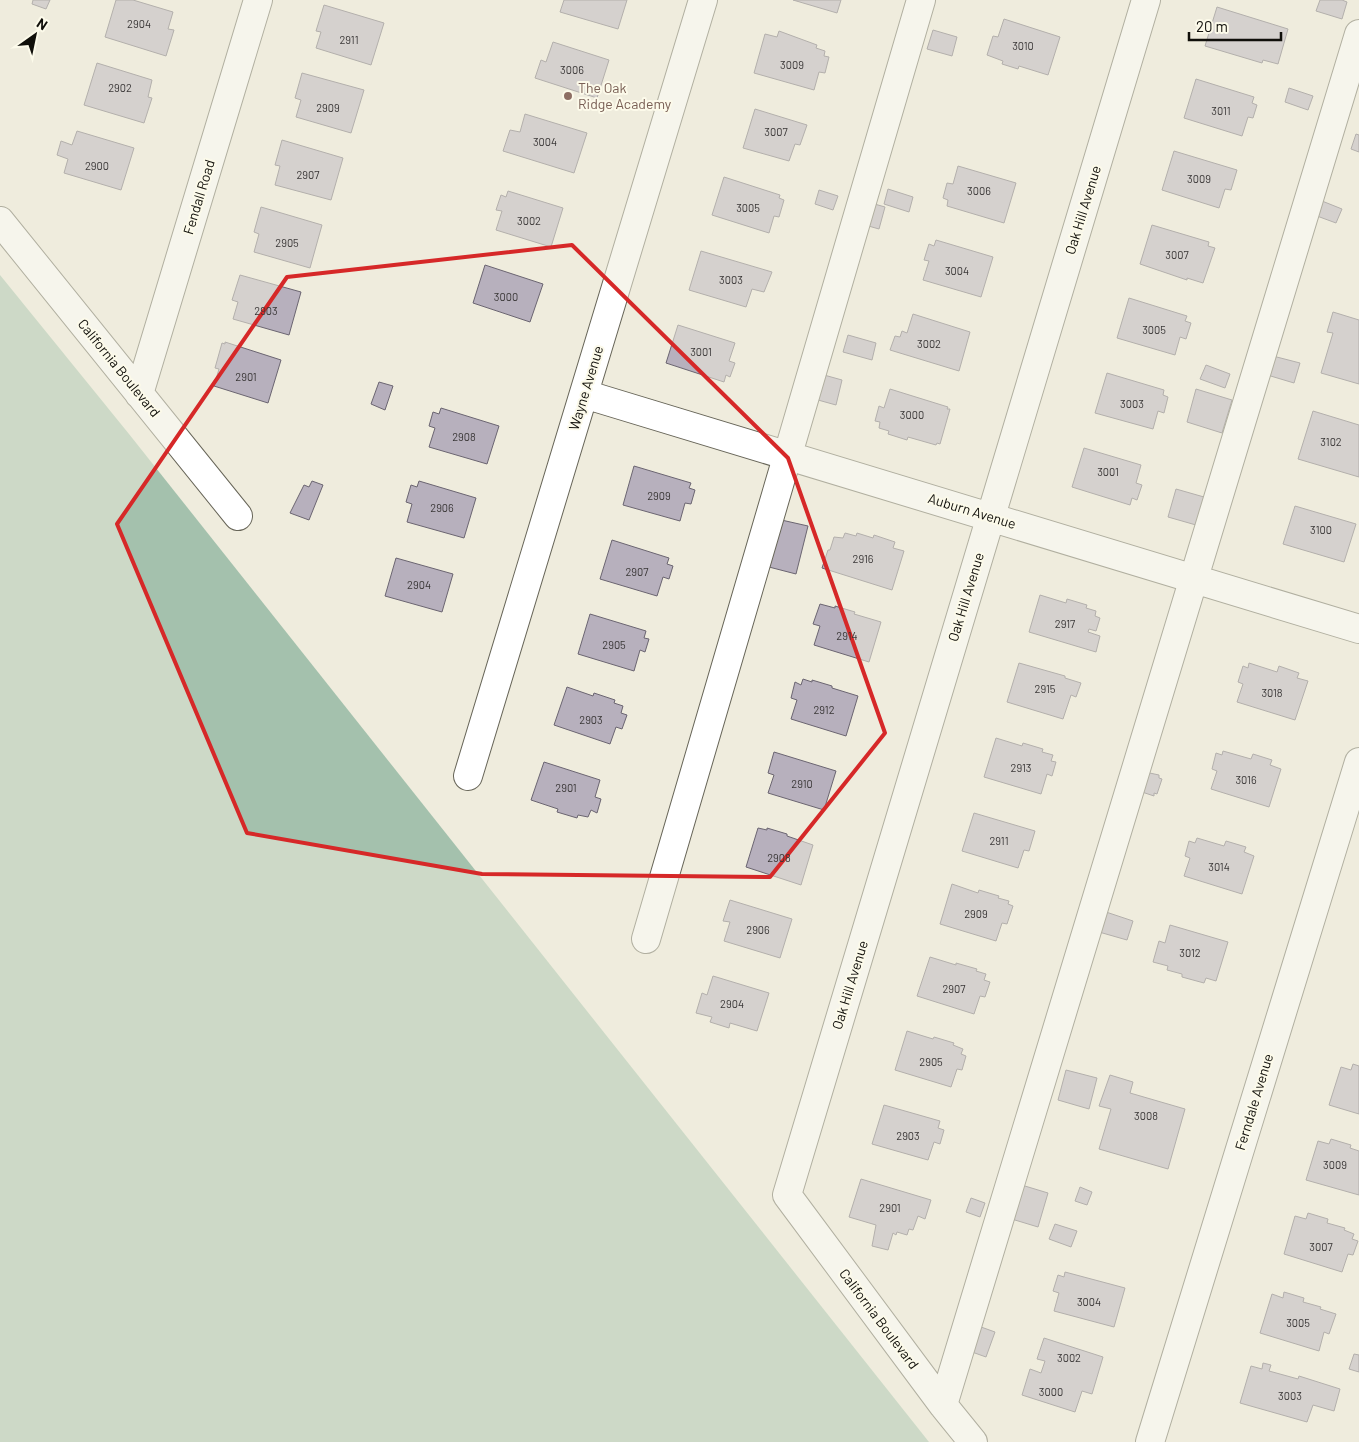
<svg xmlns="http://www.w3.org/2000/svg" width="1359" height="1442" font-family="Barlow,sans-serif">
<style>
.forest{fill:#a4c1ad}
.building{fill:#b7b0bd;stroke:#6b6571}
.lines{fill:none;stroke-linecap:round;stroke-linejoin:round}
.minor-casing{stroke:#676558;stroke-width:30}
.minor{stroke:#fff;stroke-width:28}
.marked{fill:none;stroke:#d62828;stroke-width:4;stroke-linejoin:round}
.education-dot{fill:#8d6e63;stroke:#fcfaea;stroke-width:2}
.labels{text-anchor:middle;stroke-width:4;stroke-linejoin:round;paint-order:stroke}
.number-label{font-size:11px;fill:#3a3737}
.education-label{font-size:14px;fill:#785e54;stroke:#fcfaea;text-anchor:start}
.street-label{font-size:14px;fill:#100f0a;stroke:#fcfaea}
</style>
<rect width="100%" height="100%" fill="#efecdd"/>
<path class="forest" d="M0,275L129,434L929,1442H0Z"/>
<path class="building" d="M33,0H50L46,9L32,4Z
M116,0H133L173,12L168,29L174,30L166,56L105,37Z
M564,0H627L618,29L560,12Z
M793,0H841L837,13Z
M1320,0H1342L1347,2L1342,19L1316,11Z
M324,5L384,23L371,65L316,48L321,32L316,31Z
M1217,7L1288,29L1278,64L1263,60L1262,63L1205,46Z
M1004,19L1060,37L1048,75L1019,66L1018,69L1002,64L1003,61L987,55L993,36L998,37Z
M933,30L957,37L952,56L927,49Z
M779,31L817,45L816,48L825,51L824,56L829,57L825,73L819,72L814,90L754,73L765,34L777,37Z
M553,42L609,60L597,98L535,78L541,60L546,62Z
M97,63L152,80L148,97L152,98L144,123L84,105Z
M302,73L364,90L351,133L296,117L301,100L295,98Z
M1196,79L1254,97L1252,103L1257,105L1253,118L1248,117L1242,136L1184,118Z
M1289,88L1313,96L1308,110L1285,102Z
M755,109L807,125L800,145L795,144L789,161L743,148Z
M525,114L587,133L574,173L503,151L510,130L520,132Z
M77,131L134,148L121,190L64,173L68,159L57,155L61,141L72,145Z
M1356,134L1359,135V152L1351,149Z
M282,140L343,158L331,200L275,185L280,166L275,165Z
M1174,151L1237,170L1231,190L1225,189L1219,208L1162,190Z
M958,166L1016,183L1004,223L947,206L948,200L943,198L947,183L953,184Z
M724,177L780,195L779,198L784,200L779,217L774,216L769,233L712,215Z
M888,189L913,197L909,212L884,204Z
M819,190L838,196L833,210L815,204Z
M508,191L563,208L551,247L496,230L502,211L496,210L501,195L506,197Z
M1322,201L1342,209L1336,223L1317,216Z
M871,203L885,207L879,229L865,225Z
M261,207L322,225L310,268L254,252L259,234L254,232Z
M1152,225L1209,242L1208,246L1215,248L1203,283L1187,278V280L1140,264Z
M936,240L993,257L981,297L923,280L929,261L924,260L929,244L934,246Z
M701,251L772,272L764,292L752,289L746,307L689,290Z
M485,265L543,284L530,322L473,303Z
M240,275L301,292L289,335L233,319L238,302L232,300Z
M1129,298L1187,316L1185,321L1191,323L1186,339L1180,337L1175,355L1117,338Z
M1333,312L1359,320V384L1321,373L1333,333L1327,332Z
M913,314L970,332L959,371L890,350L895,336L900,337L902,331L907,333Z
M678,325L735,343L729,361L735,363L730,377L726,375L724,382L666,363Z
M848,335L876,343L872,360L843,352Z
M225,342L281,360L268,403L214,386L219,369L215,368L222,343L225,344Z
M1269,355L1300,363L1294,383L1264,374Z
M1206,365L1230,374L1225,388L1200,379Z
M1107,373L1164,390L1163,395L1168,397L1164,413L1158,411L1153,429L1095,413Z
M824,375L842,380L836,405L818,400Z
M379,382L393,386L385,410L371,404Z
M890,389L948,407L947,409H950L940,444L937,443L936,445L908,437L907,440L888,434L889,431L879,428L880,422L875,421L879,406L884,408Z
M1196,389L1232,400L1222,433L1187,422Z
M441,408L499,426L487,464L429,447L435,428L429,426L433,412L439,414Z
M1313,411L1359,425V477L1298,459Z
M1084,448L1141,465L1136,483L1142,485L1137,500L1132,498L1130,505L1072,487Z
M634,466L691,483L689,488L695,490L691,504L685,503L680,521L623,505Z
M312,481L323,485L309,520L290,513L304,485L309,487Z
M419,481L476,498L464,538L407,522L412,504L406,502L411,485L417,487Z
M1176,489L1204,497L1196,525L1168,517Z
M1295,506L1356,524L1344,562L1283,544Z
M777,519L808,526L796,574L769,567Z
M845,533L856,536L857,533L873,538L874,535L895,542L893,548L904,551L892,590L822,568L828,550H830L834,537L843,538Z
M612,540L669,558L667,564L673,566L669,579L663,577L657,596L600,579Z
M396,558L453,574L442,612L385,596Z
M1040,595L1066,603L1067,599L1087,605L1086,608L1096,611L1095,616L1100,618L1096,631L1089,629L1088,632L1100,636L1096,652L1029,632Z
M820,604L835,608V606L855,612L854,614L881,622L869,662L814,645L820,626L813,624Z
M590,614L646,631L644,638L649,639L645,652L640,650L634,671L578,654Z
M1019,663L1065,676V678L1081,683L1076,697L1071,695L1063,719L1007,702Z
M1249,663L1277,672L1279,666L1299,673L1297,678L1308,681L1295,720L1237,702L1243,684L1238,682L1243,666L1248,668Z
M803,679L812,682V680L832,686V688L858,696L846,736L791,719L797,700L791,698L795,682L801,685Z
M567,687L593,696L594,693L615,700L614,703L623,706L621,713L627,715L622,729L616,727L610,744L554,725Z
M996,738L1022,746L1023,743L1043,749L1042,752L1053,755L1051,761L1056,762L1052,776L1047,774L1041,794L984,777Z
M1223,751L1251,759L1253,754L1272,760L1270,765L1281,769L1269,807L1211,789L1217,771L1212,769L1216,753L1222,755Z
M774,752L836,771L824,810L768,793L774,775L768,773Z
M544,762L600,780L595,797L601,799L597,813L591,810L588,817L578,815L577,818L557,812L558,809L531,800Z
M1145,772L1159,775V778L1162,779L1157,794L1154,793V796L1139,791Z
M974,813L1035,831L1029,851L1024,850L1018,868L962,851Z
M758,828L767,830V828L787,834V836L813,845L801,885L746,867Z
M1197,838L1224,846L1226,841L1246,847L1244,852L1254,856L1242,894L1184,876L1190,858L1185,856L1189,841L1195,843Z
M952,884L978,893L979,890L999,896L998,898L1009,901L1008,904L1013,906L1007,924L1002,923L996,941L940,924Z
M730,900L792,919L780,958L724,941L730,922L723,921Z
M1106,912L1133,921L1127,940L1099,932Z
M1170,925L1228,942L1216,981L1206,978L1204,983L1182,977V974L1167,970L1168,966L1153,962L1159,941L1165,943Z
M930,957L956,965V963L977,969L976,971L986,974L984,980L990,982L985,997L980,996L974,1014L917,996Z
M713,976L769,993L757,1031L730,1023L729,1028L710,1022L712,1017L696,1013L702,993L707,995Z
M907,1031L933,1039L934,1037L954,1043L953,1045L963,1049L961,1054L966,1056L962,1070L957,1069L951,1087L895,1070Z
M1353,1064L1359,1066V1114L1329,1105L1341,1067L1351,1070Z
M1066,1070L1097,1078L1089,1109L1058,1100Z
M1110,1075L1133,1082L1130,1093L1185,1109L1168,1169L1099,1149L1111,1109L1099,1106Z
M884,1105L940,1121L938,1128L944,1130L940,1144L934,1142L928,1160L872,1144Z
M1331,1139L1351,1145L1350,1148L1359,1151V1195L1306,1180L1318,1141L1329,1144Z
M861,1179L931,1200L925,1219L918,1216L913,1230L909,1229L907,1235L897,1232L896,1235L893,1233L888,1250L872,1246L876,1225L849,1217Z
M1015,1183L1048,1193L1038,1227L1005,1217Z
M1080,1187L1092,1192L1087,1205L1075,1201Z
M971,1198L985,1203L980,1217L966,1212Z
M1308,1213L1328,1219L1327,1223L1345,1228L1344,1230L1354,1234L1352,1239L1358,1241L1353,1255L1348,1254L1342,1272L1284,1254L1295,1216L1306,1219Z
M1055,1224L1077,1231L1071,1247L1049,1239Z
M1065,1272L1125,1288L1114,1327L1054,1311L1059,1293L1053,1291L1058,1275L1064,1277Z
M1284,1292L1304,1298L1303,1302L1321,1307L1320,1309L1336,1314L1329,1334L1324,1332L1319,1351L1260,1333L1272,1294L1283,1298Z
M981,1327L995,1332L986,1357L972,1352Z
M1044,1338L1103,1357L1092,1394L1082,1391L1075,1412L1022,1395L1030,1369L1041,1373L1045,1361L1037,1359Z
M1354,1354L1359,1355V1372L1349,1369Z
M1263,1363L1271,1365L1269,1371L1298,1379L1299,1376L1340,1389L1334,1411L1313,1405L1307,1422L1240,1403L1251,1366L1262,1369Z"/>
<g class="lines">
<defs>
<path id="minor" d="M0,221L238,516
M139,394L258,0
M584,394L1359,629
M468,776L703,0
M646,939L921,0
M943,1405L1359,34
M973,1442L943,1405L787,1195L1146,0
M1150,1442L1359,762"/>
</defs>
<use href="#minor" class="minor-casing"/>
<use href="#minor" class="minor"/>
</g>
<path d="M0 0H1359V1442H0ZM572,245L788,458L885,733L770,877L482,874L247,833L117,524L287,277Z" fill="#efecdd" fill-opacity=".55" fill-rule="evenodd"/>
<path class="marked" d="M572,245L788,458L885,733L770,877L482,874L247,833L117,524L287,277Z"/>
<circle class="education-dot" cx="568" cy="96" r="5"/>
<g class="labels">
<g class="number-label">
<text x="139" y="28">2904</text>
<text x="349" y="44">2911</text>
<text x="1023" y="50">3010</text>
<text x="792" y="69">3009</text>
<text x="572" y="74">3006</text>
<text x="120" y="92">2902</text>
<text x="328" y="112">2909</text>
<text x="1221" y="115">3011</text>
<text x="776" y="136">3007</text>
<text x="545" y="146">3004</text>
<text x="97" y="170">2900</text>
<text x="308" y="179">2907</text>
<text x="1199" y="183">3009</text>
<text x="979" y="195">3006</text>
<text x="748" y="212">3005</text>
<text x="529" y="225">3002</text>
<text x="287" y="247">2905</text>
<text x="1177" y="259">3007</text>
<text x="957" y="275">3004</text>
<text x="731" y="284">3003</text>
<text x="506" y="301">3000</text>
<text x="266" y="315">2903</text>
<text x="1154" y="334">3005</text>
<text x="929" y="348">3002</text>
<text x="701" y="356">3001</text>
<text x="246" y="381">2901</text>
<text x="1132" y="408">3003</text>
<text x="912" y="419">3000</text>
<text x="464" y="441">2908</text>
<text x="1331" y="446">3102</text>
<text x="1108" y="476">3001</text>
<text x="659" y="500">2909</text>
<text x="442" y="512">2906</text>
<text x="1321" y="534">3100</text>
<text x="863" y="563">2916</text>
<text x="637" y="576">2907</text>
<text x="419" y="589">2904</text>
<text x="1065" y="628">2917</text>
<text x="847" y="640">2914</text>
<text x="614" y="649">2905</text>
<text x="1045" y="693">2915</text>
<text x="1272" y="697">3018</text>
<text x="824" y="714">2912</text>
<text x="591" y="724">2903</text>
<text x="1021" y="772">2913</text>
<text x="1246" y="784">3016</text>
<text x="802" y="788">2910</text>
<text x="566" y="792">2901</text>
<text x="999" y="845">2911</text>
<text x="779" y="862">2908</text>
<text x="1219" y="871">3014</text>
<text x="976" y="918">2909</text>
<text x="758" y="934">2906</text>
<text x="1190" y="957">3012</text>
<text x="954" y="993">2907</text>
<text x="732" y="1008">2904</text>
<text x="931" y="1066">2905</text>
<text x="1146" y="1120">3008</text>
<text x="908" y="1140">2903</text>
<text x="1335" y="1169">3009</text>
<text x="890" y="1212">2901</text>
<text x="1321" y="1251">3007</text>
<text x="1089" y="1306">3004</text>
<text x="1298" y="1327">3005</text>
<text x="1069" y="1362">3002</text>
<text x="1051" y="1396">3000</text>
<text x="1290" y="1400">3003</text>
</g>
<g class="education-label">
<text x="578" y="93">The Oak<tspan x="578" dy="16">Ridge Academy</tspan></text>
</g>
<g class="street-label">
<text transform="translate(199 197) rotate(-73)" y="5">Fendall Road</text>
<text transform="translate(1083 210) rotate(-73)" y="5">Oak Hill Avenue</text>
<text transform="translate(119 368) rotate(51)" y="5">California Boulevard</text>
<text transform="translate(586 388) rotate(-73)" y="5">Wayne Avenue</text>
<text transform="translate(972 511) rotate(17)" y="5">Auburn Avenue</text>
<text transform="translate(966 597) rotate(-73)" y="5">Oak Hill Avenue</text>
<text transform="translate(850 985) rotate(-73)" y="5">Oak Hill Avenue</text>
<text transform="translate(1254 1102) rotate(-73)" y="5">Ferndale Avenue</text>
<text transform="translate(879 1319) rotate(53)" y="5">California Boulevard</text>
</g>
</g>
<g transform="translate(35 35) rotate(33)" stroke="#fcfaea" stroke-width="4" paint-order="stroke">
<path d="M0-4L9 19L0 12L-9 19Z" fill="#100f0a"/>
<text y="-8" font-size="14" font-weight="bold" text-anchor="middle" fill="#100f0a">N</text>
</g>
<path d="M1189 32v8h92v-8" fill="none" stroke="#100f0a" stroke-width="2.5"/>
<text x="1196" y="32" font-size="15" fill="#100f0a" stroke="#fcfaea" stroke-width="4" paint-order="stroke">20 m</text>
</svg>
